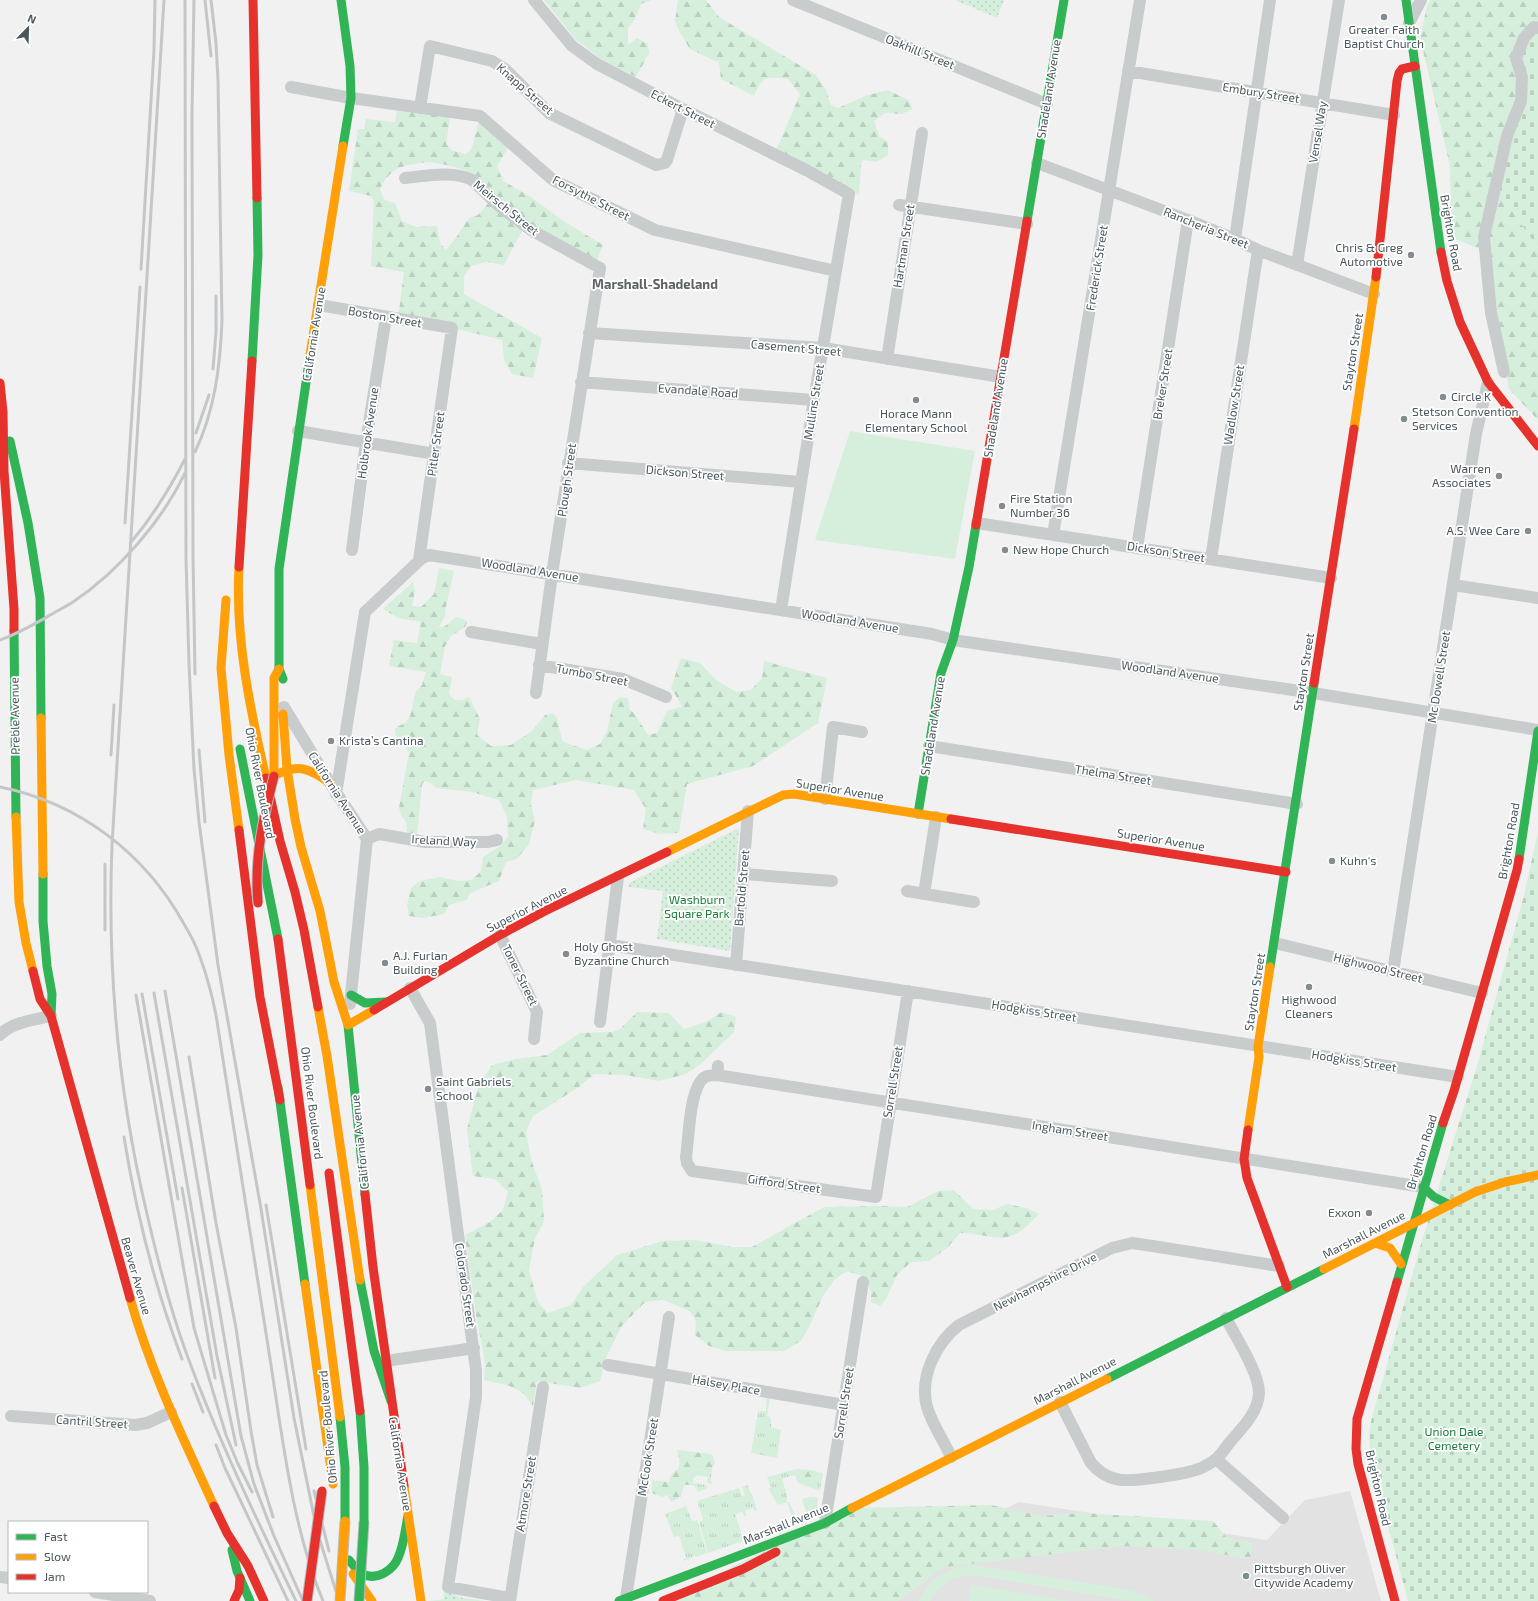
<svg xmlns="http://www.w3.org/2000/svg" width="1538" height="1601" font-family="'Exo 2',sans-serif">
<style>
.education{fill:#e3e2e3}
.grass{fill:url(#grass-tufts)}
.forest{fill:url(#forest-firs);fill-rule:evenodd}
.cemetery{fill:url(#cemetery-stones)}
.park{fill:url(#park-dots)}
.garden{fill:#d6efdc}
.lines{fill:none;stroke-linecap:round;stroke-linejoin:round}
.street{stroke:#c8cccd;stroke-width:12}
.fast{stroke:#30b455;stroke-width:9}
.slow{stroke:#ff9f0a;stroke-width:9}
.jam{stroke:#e5322d;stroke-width:9}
.rail{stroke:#c4c6c8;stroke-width:3}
.fast-bridge-casing{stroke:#b6bcc0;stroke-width:11;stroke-linecap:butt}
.slow-bridge-casing{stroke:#b6bcc0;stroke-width:11;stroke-linecap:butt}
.jam-bridge-casing{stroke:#b6bcc0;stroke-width:11;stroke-linecap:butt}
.fast-bridge{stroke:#30b455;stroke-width:9}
.slow-bridge{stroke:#ff9f0a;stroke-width:9}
.jam-bridge{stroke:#e5322d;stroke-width:9}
.poi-dot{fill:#838d91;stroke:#fff;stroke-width:1.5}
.labels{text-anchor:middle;stroke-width:3.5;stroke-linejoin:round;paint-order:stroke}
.poi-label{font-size:12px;fill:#48575d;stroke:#fff;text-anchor:start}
.street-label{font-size:12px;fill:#48575d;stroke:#fff}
.park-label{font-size:12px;fill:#1a7d3a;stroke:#fff}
.neighbourhood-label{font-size:13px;font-weight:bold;fill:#5c6265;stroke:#fff}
</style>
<defs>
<pattern id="grass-tufts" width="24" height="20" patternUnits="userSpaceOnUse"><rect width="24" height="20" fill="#d6efdc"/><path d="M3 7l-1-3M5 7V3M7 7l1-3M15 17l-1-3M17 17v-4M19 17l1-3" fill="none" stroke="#b9cfbf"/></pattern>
<pattern id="forest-firs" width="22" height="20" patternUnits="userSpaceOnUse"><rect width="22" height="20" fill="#d6efdc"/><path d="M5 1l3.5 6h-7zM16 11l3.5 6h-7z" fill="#b9cfbf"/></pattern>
<pattern id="cemetery-stones" width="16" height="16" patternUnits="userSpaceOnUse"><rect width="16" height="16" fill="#d6efdc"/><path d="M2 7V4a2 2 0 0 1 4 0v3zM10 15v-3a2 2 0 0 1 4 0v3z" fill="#b9cfbf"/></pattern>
<pattern id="park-dots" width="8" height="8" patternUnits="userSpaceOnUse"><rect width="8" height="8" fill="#d6efdc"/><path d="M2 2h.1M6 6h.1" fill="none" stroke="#b9cfbf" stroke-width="1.8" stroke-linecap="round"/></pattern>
</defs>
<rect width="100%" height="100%" fill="#f1f1f1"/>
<path class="education" d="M1350,1491L1381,1601H815L816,1597L1019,1502L1267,1540L1305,1500Z"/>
<path class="grass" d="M766,1398H769L770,1400L767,1416H769L771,1419V1427L781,1430L777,1458L751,1453L758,1411H766Z
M712,1468L711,1481L713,1484L707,1483L708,1477L694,1475L693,1483L707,1485L706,1489L697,1492V1489L695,1488V1486L689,1485L699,1470Z
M797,1469L810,1470L806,1473L804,1478L819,1482L820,1476L817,1472L823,1473L820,1491L798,1483L795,1475L782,1479L787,1495V1502H789L796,1517L800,1516L801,1518L793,1520L787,1502L778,1505L769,1490V1488L771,1487L767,1477Z
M748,1485L751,1494H752L757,1510L754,1511L753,1508L745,1511L748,1523L746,1516H744L742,1512L735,1514L743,1538L751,1535L752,1538L708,1553L699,1522L703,1519L697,1501L739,1488L742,1496L745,1495L742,1487Z
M811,1497H818L817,1509L807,1515L802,1499Z
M686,1506L692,1521L697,1520L707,1553L696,1557L695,1556L684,1561L683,1559L686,1558L679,1536L674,1537L665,1514Z"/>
<path class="forest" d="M544,0H652L641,4L635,19L628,28V45L637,38L648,44L649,53L636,77L604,61L575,39Z
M678,0H706L719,17L816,75L826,90L831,105L838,108L865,96L888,90L908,100L913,109L902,114L885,113L874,121L879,136L888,142V155L876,162L863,160L861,164L859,195L776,151L800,94L788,79C766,77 763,75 754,96L721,79L719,63L690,49L679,31L675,21Z
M1430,0H1538V32L1522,99L1493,183L1538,248V420L1509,389L1486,252L1451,237L1450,166L1420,38L1427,6Z
M398,105L451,112L446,144L451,150L465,154L470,151L472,147L480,116L511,143L497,166L503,181L531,197L562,220L603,245L597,260L526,223L504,265L487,262L471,266L464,276V294L542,338L533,378L512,374L504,360L502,340L452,328L398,319L404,272L371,266L374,201L371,196L349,191L358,129H364L366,119L395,122ZM427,162C444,164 462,167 477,177C484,182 490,189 495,195L478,215L469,218L455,239L446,250L440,243L437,226L416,227L402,221L395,203L384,200L380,189C393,164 401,167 427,162Z
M439,568L454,571L445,611L446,615L439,627H444L456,617L462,618L467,622L465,627L451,636L445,646L440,674L452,677L449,694L455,700H462L469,697L480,719L477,735L491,746L511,745L532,731L545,715L553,713L557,718L562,740C570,746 578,746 587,750L600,744L607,731L613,703L620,697L628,698L630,710L634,713L648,735L657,733L667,711L682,706L671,688L681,658L700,663L715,679L736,692L751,690L762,678L764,661L827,678L818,723L753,766L687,784L679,833L659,834L643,829L646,809L634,790L576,780L533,790L531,805L535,821L529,844L517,859L506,862L499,881L470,893L467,900L449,905L444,914L423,918L409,916L407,905L411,888L420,881L440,877L458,881L472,880L481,871L483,857L499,847L508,837L507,817L499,800L472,792L436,788L431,783L425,781L422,784L417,836L407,834L406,822L401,815L399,808L409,753L404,743L396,737L395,728L405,723L410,716L416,691L422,685L426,672L389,666L394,640L417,643L421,622L398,618L383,609L413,582L415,591L412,606L421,607L434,594Z
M637,1012L669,1013L684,1029L706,1022L722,1012L736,1017L734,1032L701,1064L686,1074L659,1081L626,1075L594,1074L579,1087L533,1116L526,1132L531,1159L542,1190L544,1222L535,1238L529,1270L538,1302L548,1313L571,1305L583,1287L617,1255L663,1241L695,1240L732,1247H752L824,1207L880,1206L907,1207L938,1191L954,1190L973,1209L993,1210L1007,1204L1026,1208L1039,1214C1006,1250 1002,1235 960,1233L947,1248L929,1261L911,1262L897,1275L886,1299L880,1306L871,1302V1292L866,1277L847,1271L835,1279L823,1296L810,1325L802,1340L784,1351H726L709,1346L695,1335L696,1321L690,1311L663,1300L645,1302L621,1327L606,1358L600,1381L580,1388L537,1381L533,1406L523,1393L510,1386L484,1380L485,1363L476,1315L465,1235L490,1222L503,1210L508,1192L495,1179L473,1176L467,1129L478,1087L492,1065L516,1059L547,1055L580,1033L612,1032L620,1029Z
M677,1450L711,1454L713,1456L715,1463L712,1468L699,1470L689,1485H684L681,1497L671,1502L667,1495L662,1497L652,1493V1480L669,1482C674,1464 684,1476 677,1450Z
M804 1478a8 8 0 1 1 16 0a8 8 0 1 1-16 0Z
M991,1505L1042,1516L1082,1513L1213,1521L1226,1537L1253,1543L1250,1559L1197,1550L1121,1546L944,1567L898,1601H663L852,1508Z"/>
<path class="cemetery" d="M1536,31L1538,32V248L1493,183L1522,99V56Z
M1538,832V1601H1408L1371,1462L1369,1435L1371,1421L1423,1237L1477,1066L1523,899Z"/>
<path class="park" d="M955,0H1004L997,18Z
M739,828L730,951L657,939L663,891L629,887V883Z
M443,1587C454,1599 468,1598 484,1601H429L444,1599Z"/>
<path class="garden" d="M850,431L975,451L955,559L815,540Z
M973,1565L1129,1590L1146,1596L1154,1601H1132L973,1575C954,1576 939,1584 930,1601H919C929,1578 949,1567 973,1565Z
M971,1585H972L1069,1601H969Z"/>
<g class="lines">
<path class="street" d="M534,0L572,46L597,64L683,109L806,170L849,194L814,400L781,610
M793,0L1047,104
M1409,23L1421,0
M1128,71L1394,115
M291,87L351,98L480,116L553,180L655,230L836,271
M420,108L430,46L492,61L505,69L549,113L656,165L665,163L667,160L683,109
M1037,163L1188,220L1235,239L1258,250L1374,294
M405,178C426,176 453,170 472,180L499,206L531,230L600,268L552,574L536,693
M899,205L1027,224
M1235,239L1270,0
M1297,265L1339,0
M319,305L452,328L419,560
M589,333L823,348L1001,377
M887,359L922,133
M1504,372L1491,313L1484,237L1507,136L1521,101L1522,77L1516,58L1524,38L1534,27L1538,28
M581,382L814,400
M298,431L435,454
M568,463L801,482
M977,523L1331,578
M1053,535L1140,0
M1137,548L1188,220
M352,550L366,442L386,317
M1211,559L1258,250
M1453,585L1538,598
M471,632L542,644
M539,665L623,679L666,697
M284,707L330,783L367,839L350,1004
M929,746L1297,804
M336,794L365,612L421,559L429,555L932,634L953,640L1313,693L1538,730
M825,799L833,727L862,732
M367,839L379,834L425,842H488L497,840
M744,874L832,881
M907,891L974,902
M924,894L936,817
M500,935L537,1012L534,1039
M1275,943L1482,993
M610,945L1458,1077
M736,965L748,811
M1393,972L1476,434L1488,382
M410,988L430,1023L476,1370V1397L448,1587L510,1598
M600,1022L618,877
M0,1035C12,1022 34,1020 51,1016
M718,1066L717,1075C713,1075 709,1075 705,1077C689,1087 689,1139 686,1157L687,1163L692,1171L876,1197L908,991
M717,1075L1423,1187
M386,1361L474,1348
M608,1365L844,1405
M1060,1402L1091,1463C1098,1471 1106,1477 1116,1479C1129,1483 1188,1474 1201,1468C1206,1466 1212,1462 1216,1459C1222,1454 1226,1447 1230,1442C1242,1428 1258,1413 1259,1393C1259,1372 1236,1338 1226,1318
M11,1416L135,1425L147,1423L171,1412
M951,1457C944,1441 932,1424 927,1407C919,1377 936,1343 959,1325L1112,1248L1132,1243L1146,1245L1279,1266
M1216,1459L1283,1518
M825,1523L863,1282
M0,1577L9,1578
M95,1592L150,1601
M626,1598L669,1317
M510,1601L543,1387"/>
<path class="fast" d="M341,0L350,66L351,98L343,146
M1406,0L1441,252
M1027,221L1064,0
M252,361L258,255L257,198
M10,441L28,523L40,598L41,718
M14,631L16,817
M283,679L279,669V569L310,355
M240,749L278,939
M918,814L941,673L953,640L969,567L976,525
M1519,859L1538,731
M43,874V921L47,966L52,994L51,1016
M1270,967L1314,683
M351,995L365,1003L386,1002
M348,1025L365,1194
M278,1087L305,1284
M1423,1187L1434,1197L1450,1205
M360,1280L374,1351L391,1401
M1397,1282L1443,1123
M1107,1379L1324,1269
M360,1411L364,1467V1522
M340,1417L345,1467V1521
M232,1550L237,1571L250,1601
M349,1560C353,1565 358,1572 365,1575C378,1580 393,1570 398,1558C404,1545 405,1530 408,1516
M619,1601L825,1523L852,1508"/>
<path class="slow" d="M310,355L343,146
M1354,429L1376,277
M239,567C235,638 250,709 266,778
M226,600L221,668L229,755L239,830
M279,669L274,678V776C298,763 309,768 330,783
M283,714L287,769L295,819L301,847L320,911L334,982L348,1025L374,1010
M41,718L43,874
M16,817L19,902L26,943L33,971
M667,852L783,795L794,794L951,819
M318,1007L327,1056L360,1280
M1248,1130L1259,1057L1258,1047L1270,967
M310,1185L340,1417
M1375,1243L1390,1248L1401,1264
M1324,1269L1475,1192L1505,1182L1538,1175
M305,1284L333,1484
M130,1298C150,1370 183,1438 214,1506
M404,1486L421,1601
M852,1508L1107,1379
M353,1574L372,1601"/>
<path class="jam" d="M253,0L257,198
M1441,252L1447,281L1460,322L1488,382L1538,446
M1376,277L1397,81L1399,73L1402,69L1415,66
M0,383L3,412L4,471L14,609V631
M976,525L1027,221
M239,567L252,361
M1314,683L1354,429
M266,778L280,841L295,892L304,930L318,1007
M951,819L1286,872
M239,830L260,997L280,1100
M278,939L310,1185
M33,971L40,999L51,1016L130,1298
M374,1010L500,935L545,911L667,852
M1443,1123L1454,1091L1517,870L1519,859
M1248,1130L1244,1159L1247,1178L1287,1287
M329,1173L360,1411
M365,1194L373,1267L404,1486
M214,1506L227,1533L248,1566L264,1601
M234,1601L239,1590L240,1578
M663,1601L743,1569L776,1552
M1395,1601L1358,1464L1356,1449L1357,1419L1397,1282"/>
<path class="rail" d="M164,0L112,845C107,971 118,1092 147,1214C158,1262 170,1309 187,1355C218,1439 257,1520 296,1601
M185,0L186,559L189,664L194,769L199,822L218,965L261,1209L294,1418L317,1531L339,1601
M194,0L192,113L193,557L195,674
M205,0L211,56
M141,269L154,50L155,0
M213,369L216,332V296
M196,433L209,395
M195,452C215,410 220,367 222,321L218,80L216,43L211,0
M125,523L140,287
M132,541C153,516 170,488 185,459
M0,640C17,634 31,626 47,617C55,612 65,607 73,602C118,572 162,521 185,473
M199,750L205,822
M111,755L114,705
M0,787C79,803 145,853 184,924C190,934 196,945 200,957C207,976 212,995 216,1015C234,1132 252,1249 271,1365C283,1442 293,1529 323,1601
M105,930V864
M165,991L241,1436L254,1484L274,1536L303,1601
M154,993L217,1356L236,1445
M142,994L178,1199
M136,995L194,1328L226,1435L238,1464L252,1492
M189,1057L216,1223L236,1328L251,1431L257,1465L273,1517
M124,1137C136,1212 155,1288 182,1359
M182,1188L215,1378
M266,1205L306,1449
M192,1384L203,1412
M216,1445L225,1468L288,1601
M314,1491L329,1551"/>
<defs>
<path id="fast-bridge" d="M359,1601L364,1522"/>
<path id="slow-bridge" d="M340,1601L345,1521"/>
<path id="jam-bridge" d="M258,903C254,858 263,819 274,776
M307,1601L322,1491"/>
</defs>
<use href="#fast-bridge" class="fast-bridge-casing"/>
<use href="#slow-bridge" class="slow-bridge-casing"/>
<use href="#jam-bridge" class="jam-bridge-casing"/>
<use href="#fast-bridge" class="fast-bridge"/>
<use href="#slow-bridge" class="slow-bridge"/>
<use href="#jam-bridge" class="jam-bridge"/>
</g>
<g class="poi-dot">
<circle cx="1384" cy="17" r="4"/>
<circle cx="1411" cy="255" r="4"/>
<circle cx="1443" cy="397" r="4"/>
<circle cx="916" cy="400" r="4"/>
<circle cx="1404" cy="419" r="4"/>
<circle cx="1499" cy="476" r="4"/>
<circle cx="1002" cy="506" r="4"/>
<circle cx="1528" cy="531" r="4"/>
<circle cx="1005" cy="550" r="4"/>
<circle cx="331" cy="741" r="4"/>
<circle cx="1332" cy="861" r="4"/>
<circle cx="566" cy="954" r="4"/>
<circle cx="385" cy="963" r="4"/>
<circle cx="1309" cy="987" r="4"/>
<circle cx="428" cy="1089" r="4"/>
<circle cx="1369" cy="1213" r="4"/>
<circle cx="1246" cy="1576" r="4"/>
</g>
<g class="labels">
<g class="poi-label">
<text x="1384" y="34" text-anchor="middle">Greater Faith<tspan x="1384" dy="14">Baptist Church</tspan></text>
<text x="1403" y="252" text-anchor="end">Chris &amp; Greg<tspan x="1403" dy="14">Automotive</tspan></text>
<text x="1451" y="401">Circle K</text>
<text x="1412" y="416">Stetson Convention<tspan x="1412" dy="14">Services</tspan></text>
<text x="916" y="418" text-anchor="middle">Horace Mann<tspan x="916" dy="14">Elementary School</tspan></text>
<text x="1491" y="473" text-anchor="end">Warren<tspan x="1491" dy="14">Associates</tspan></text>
<text x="1010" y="503">Fire Station<tspan x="1010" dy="14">Number 36</tspan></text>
<text x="1520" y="535" text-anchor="end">A.S. Wee Care</text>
<text x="1013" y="554">New Hope Church</text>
<text x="339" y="745">Krista’s Cantina</text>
<text x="1340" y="865">Kuhn's</text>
<text x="574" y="951">Holy Ghost<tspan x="574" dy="14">Byzantine Church</tspan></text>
<text x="393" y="960">A.J. Furlan<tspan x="393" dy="14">Building</tspan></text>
<text x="1309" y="1004" text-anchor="middle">Highwood<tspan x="1309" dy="14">Cleaners</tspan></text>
<text x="436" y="1086">Saint Gabriels<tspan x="436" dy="14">School</tspan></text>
<text x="1361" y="1217" text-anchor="end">Exxon</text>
<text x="1254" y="1573">Pittsburgh Oliver<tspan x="1254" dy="14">Citywide Academy</tspan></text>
</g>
<g class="street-label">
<text transform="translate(920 52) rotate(22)" y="4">Oakhill Street</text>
<text transform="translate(525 89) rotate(41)" y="4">Knapp Street</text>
<text transform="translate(1049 89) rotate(-81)" y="4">Shadeland Avenue</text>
<text transform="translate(1261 93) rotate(9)" y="4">Embury Street</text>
<text transform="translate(683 109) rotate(27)" y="4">Eckert Street</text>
<text transform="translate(1318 132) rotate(-81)" y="4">Vensel Way</text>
<text transform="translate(591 198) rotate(27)" y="4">Forsythe Street</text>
<text transform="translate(506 208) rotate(39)" y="4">Meirsch Street</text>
<text transform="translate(1206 228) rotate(22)" y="4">Rancheria Street</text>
<text transform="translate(1451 233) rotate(80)" y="4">Brighton Road</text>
<text transform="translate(904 246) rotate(-81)" y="4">Hartman Street</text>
<text transform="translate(1097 268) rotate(-81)" y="4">Frederick Street</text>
<text transform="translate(385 317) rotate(10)" y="4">Boston Street</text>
<text transform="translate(314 334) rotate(-81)" y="4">California Avenue</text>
<text transform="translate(796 348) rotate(5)" y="4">Casement Street</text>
<text transform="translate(1353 352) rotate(-81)" y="4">Stayton Street</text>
<text transform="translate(1163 384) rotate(-81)" y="4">Breker Street</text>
<text transform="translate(698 391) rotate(4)" y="4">Evandale Road</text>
<text transform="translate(814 402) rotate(-81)" y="4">Mullins Street</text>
<text transform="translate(1234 405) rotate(-81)" y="4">Wadlow Street</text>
<text transform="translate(996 408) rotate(-81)" y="4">Shadeland Avenue</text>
<text transform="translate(368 433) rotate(-82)" y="4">Holbrook Avenue</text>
<text transform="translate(436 444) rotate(-82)" y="4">Pitler Street</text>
<text transform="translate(685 473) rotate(5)" y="4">Dickson Street</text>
<text transform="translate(567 480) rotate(-82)" y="4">Plough Street</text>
<text transform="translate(1166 552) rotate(9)" y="4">Dickson Street</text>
<text transform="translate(530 570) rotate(9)" y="4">Woodland Avenue</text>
<text transform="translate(850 621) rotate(9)" y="4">Woodland Avenue</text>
<text transform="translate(1170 672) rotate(8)" y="4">Woodland Avenue</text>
<text transform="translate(1304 672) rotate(-81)" y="4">Stayton Street</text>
<text transform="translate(592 675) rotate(11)" y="4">Tumbo Street</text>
<text transform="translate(1439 677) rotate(-81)" y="4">Mc Dowell Street</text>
<text transform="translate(15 716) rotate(-91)" y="4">Preble Avenue</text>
<text transform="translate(933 726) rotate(-81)" y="4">Shadeland Avenue</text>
<text transform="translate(1113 775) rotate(9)" y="4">Thelma Street</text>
<text transform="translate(260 783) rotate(79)" y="4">Ohio River Boulevard</text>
<text transform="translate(840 790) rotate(9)" y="4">Superior Avenue</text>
<text transform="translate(337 793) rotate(57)" y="4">California Avenue</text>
<text transform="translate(1161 840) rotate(9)" y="4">Superior Avenue</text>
<text transform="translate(444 841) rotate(3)" y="4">Ireland Way</text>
<text transform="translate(1509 841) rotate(-80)" y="4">Brighton Road</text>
<text transform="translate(742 888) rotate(-85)" y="4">Bartold Street</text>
<text transform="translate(527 909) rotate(-27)" y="4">Superior Avenue</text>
<text transform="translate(1378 968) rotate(14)" y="4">Highwood Street</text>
<text transform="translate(520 975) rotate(64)" y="4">Toner Street</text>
<text transform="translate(1255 992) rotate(-81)" y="4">Stayton Street</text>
<text transform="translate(1034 1011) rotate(9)" y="4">Hodgkiss Street</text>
<text transform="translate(1354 1061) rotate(9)" y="4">Hodgkiss Street</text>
<text transform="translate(893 1082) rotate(-81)" y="4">Sorrell Street</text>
<text transform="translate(312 1103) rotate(83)" y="4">Ohio River Boulevard</text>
<text transform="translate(1070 1131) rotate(9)" y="4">Ingham Street</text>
<text transform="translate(360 1142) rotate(-96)" y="4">California Avenue</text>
<text transform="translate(1422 1152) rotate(-73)" y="4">Brighton Road</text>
<text transform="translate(784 1184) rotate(8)" y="4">Gifford Street</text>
<text transform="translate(1364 1235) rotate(-27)" y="4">Marshall Avenue</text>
<text transform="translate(136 1276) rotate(74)" y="4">Beaver Avenue</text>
<text transform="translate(1045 1282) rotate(-27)" y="4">Newhampshire Drive</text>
<text transform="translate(465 1285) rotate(82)" y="4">Colorado Street</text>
<text transform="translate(1075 1381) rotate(-27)" y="4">Marshall Avenue</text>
<text transform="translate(726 1385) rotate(10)" y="4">Halsey Place</text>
<text transform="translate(844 1403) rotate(-81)" y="4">Sorrell Street</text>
<text transform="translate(92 1422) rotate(4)" y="4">Cantril Street</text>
<text transform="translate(328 1427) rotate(-95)" y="4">Ohio River Boulevard</text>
<text transform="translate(648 1457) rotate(-81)" y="4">McCook Street</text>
<text transform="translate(400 1464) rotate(81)" y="4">California Avenue</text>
<text transform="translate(1378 1488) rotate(77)" y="4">Brighton Road</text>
<text transform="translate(526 1494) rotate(-81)" y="4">Atmore Street</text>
<text transform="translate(786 1524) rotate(-22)" y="4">Marshall Avenue</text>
</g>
<g class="park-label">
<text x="697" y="904">Washburn<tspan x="697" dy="14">Square Park</tspan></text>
<text x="1454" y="1436">Union Dale<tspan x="1454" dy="14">Cemetery</tspan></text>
</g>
<g class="neighbourhood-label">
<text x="655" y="289">Marshall-Shadeland</text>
</g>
</g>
<rect x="8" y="1521" width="140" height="72" fill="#ffffff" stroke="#b6bcbe"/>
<rect x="16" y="1534" width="20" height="6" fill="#30b455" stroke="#b6bcbe"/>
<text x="44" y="1541" font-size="12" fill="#48575d">Fast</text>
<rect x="16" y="1554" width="20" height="6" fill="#ff9f0a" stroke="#b6bcbe"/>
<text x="44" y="1561" font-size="12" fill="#48575d">Slow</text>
<rect x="16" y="1574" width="20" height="6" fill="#e5322d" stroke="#b6bcbe"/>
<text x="44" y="1581" font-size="12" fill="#48575d">Jam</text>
<g transform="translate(28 28) rotate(23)" stroke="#ffffff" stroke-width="3" paint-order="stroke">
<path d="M0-3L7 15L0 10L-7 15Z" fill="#48575d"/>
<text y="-6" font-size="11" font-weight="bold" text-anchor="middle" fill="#48575d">N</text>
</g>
</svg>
